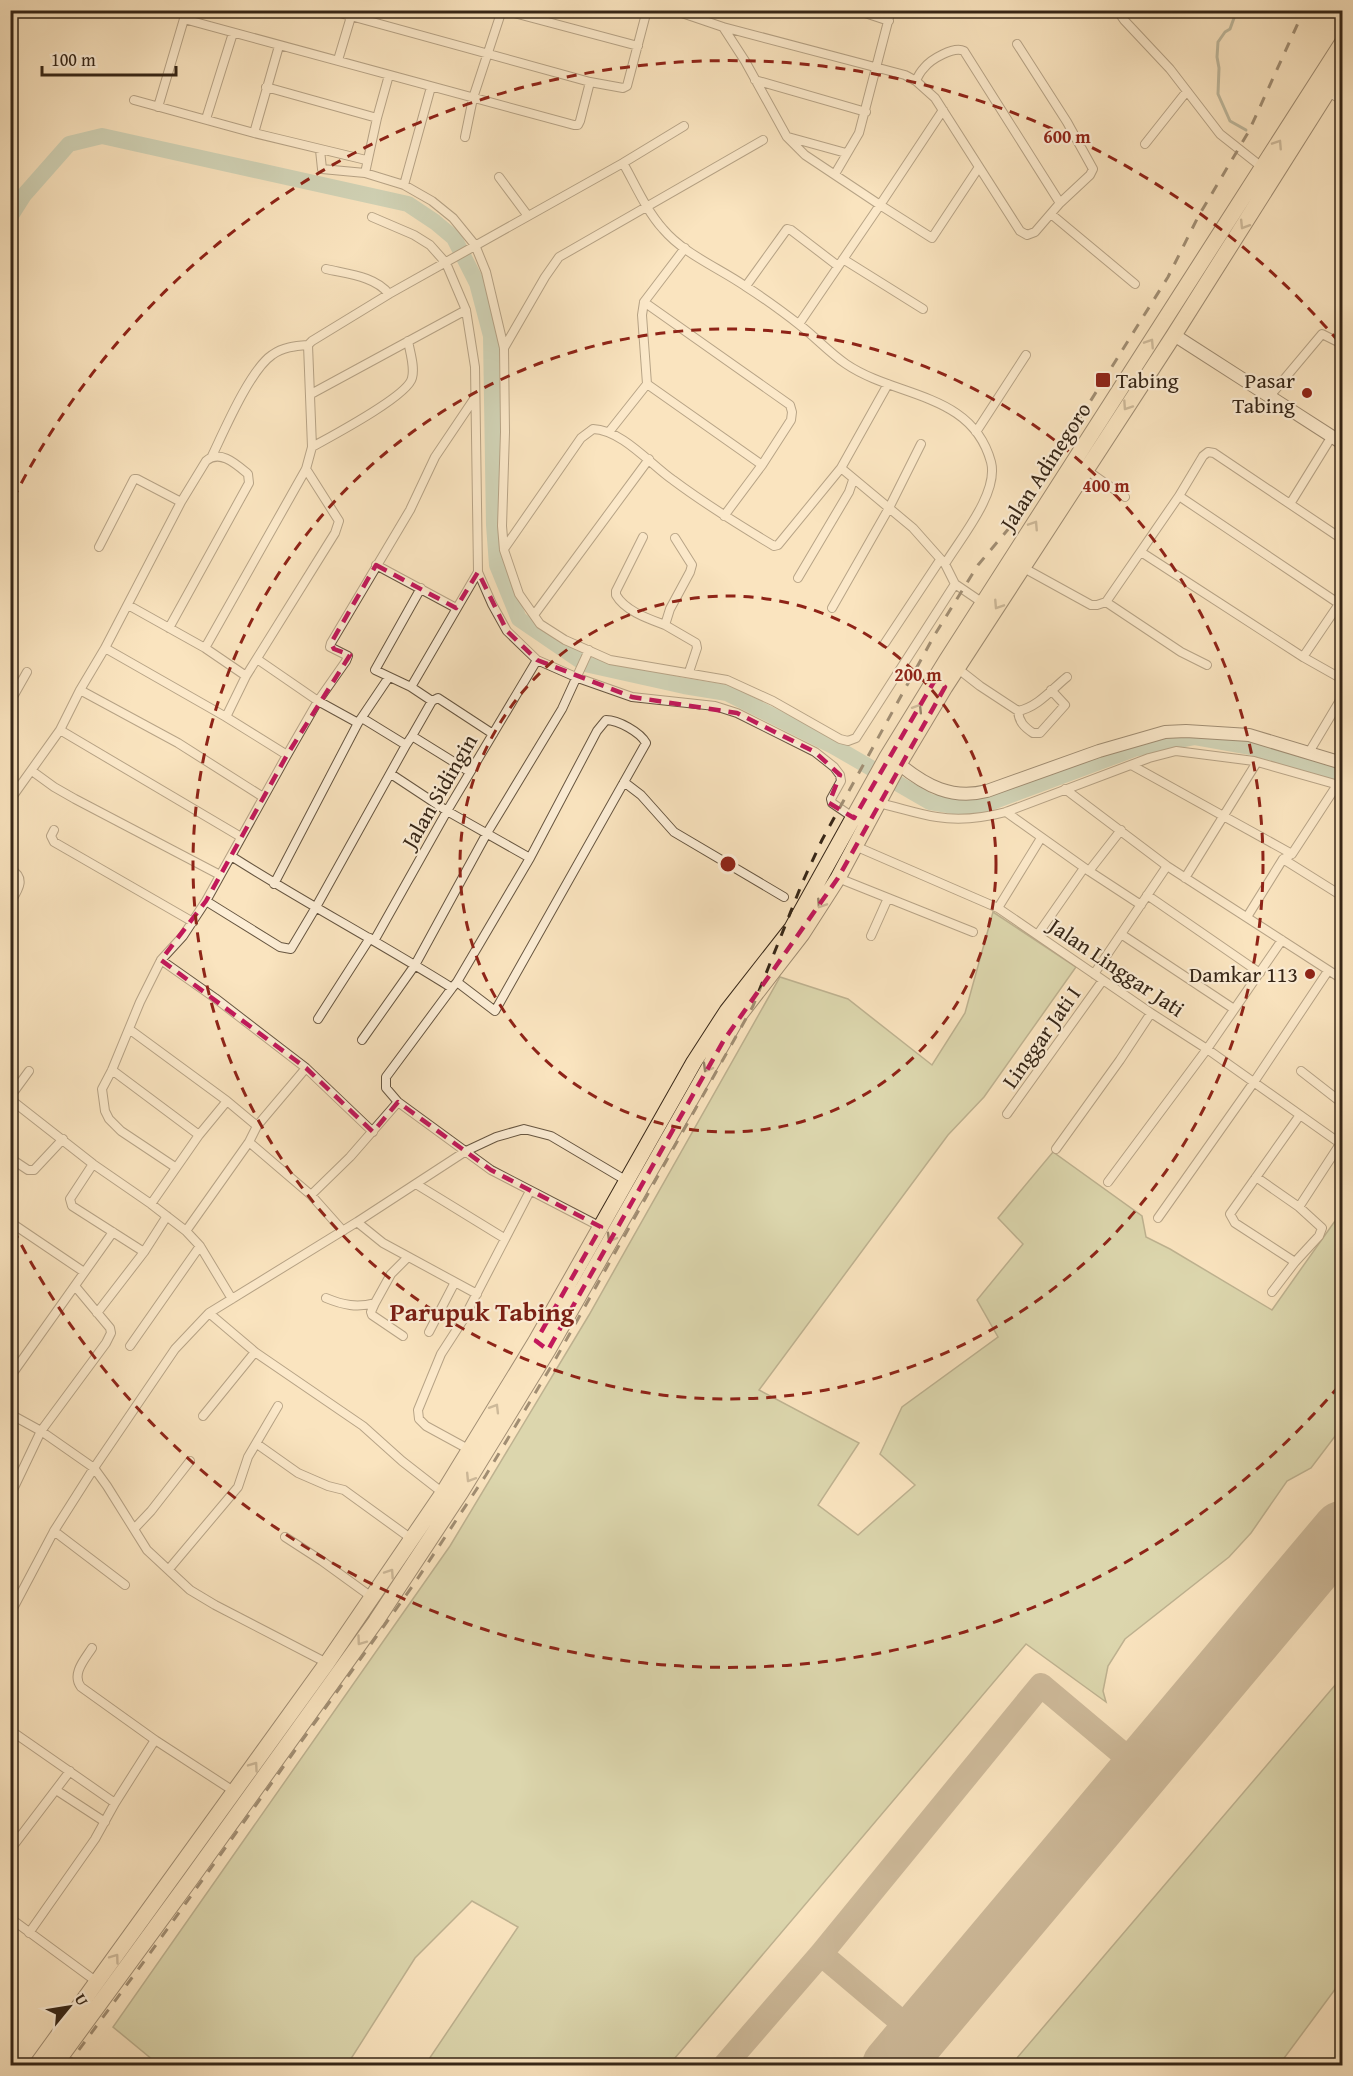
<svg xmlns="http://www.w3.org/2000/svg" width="1353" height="2076" font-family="'Gentium Book Plus',serif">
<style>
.green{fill:#b8c597;stroke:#777657;stroke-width:1.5}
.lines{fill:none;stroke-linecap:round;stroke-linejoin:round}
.stream{stroke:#758270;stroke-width:3}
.river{stroke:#9fbfac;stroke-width:16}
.taxiway{stroke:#98856b;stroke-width:24}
.runway{stroke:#98856b;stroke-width:60}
.street-casing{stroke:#675641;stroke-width:10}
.secondary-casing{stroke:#362617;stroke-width:14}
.highway-casing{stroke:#362617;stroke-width:17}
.street{stroke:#fcedd5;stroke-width:8}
.secondary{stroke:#fcedd5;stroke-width:12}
.highway{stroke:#fae4bf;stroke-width:15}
.rail{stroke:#362617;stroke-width:3;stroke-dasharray:10 10;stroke-linecap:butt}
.oneway{stroke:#98856b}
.marked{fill:none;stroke:#c2185b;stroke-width:4.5;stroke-dasharray:12 8;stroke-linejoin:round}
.ring{fill:none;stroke:#8f2418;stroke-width:3;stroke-dasharray:10 8}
.poi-dot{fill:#8f2418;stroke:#fcedd5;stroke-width:2}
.labels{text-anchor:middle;stroke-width:4.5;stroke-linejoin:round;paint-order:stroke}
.poi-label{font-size:22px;fill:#362617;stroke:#fcedd5;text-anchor:end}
.street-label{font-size:22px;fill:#362617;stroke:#fcedd5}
.quarter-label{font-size:26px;font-weight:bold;fill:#7a1f14;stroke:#fcedd5}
.centre{fill:#8f2418;stroke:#fcedd5;stroke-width:3}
.ring-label{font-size:18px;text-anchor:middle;font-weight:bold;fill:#8f2418;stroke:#fcedd5;stroke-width:4.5;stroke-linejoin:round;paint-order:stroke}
</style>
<rect width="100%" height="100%" fill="#fae4bf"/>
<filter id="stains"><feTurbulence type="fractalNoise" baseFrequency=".00333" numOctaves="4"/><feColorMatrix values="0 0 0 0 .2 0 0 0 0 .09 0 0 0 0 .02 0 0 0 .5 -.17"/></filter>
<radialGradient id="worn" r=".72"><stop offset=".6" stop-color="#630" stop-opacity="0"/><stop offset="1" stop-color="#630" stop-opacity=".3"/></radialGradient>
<path class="green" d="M993,912L1076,967L984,1097L948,1135L759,1390L859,1443L818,1505L858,1535L915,1485L880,1454L902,1407L998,1337L977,1300L1023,1244L998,1218L1053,1152L1142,1216L1146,1237L1170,1249L1272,1310L1342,1211V1427L1311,1468L1287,1481L1251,1533L1229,1557L1125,1639L1108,1666L1103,1691L1106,1702L1026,1644L669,2065H425L518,1927L472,1901L415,1958L347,2065H159L113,2027L450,1546L589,1315L780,977L848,999L932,1065L965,1013Z
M1342,1677V1980L1279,2065H1011Z"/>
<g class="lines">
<path class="stream" d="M1092,10L1115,15L1130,10
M1233,10L1234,18L1230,29L1225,32L1218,42L1217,57L1219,68L1218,94L1230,121L1246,130"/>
<path class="river" d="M10,217L24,195L69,144L102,136L408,204L435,222L454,238L477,283L491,336L494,525L497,565L519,619L585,664L684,686L727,693L833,746L930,802L966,808L984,805L1134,749L1195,737L1251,747L1342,774"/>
<path class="taxiway" d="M821,1954L918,2036
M724,2066L821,1954L1041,1685L1142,1770"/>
<path class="runway" d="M892,2066L1342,1531"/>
<defs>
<path id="street" d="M329,10L590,82L623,88L627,86L647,10
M503,10L638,46
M673,10L723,27L745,61L787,137L805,155L880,205L799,324
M856,10L889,21
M1117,10L1124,20L1170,69L1220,134L1263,168
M184,19L574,125H578L580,121L590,82
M723,27L905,75L916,81L935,98L1020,231L1027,235L1035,232L1060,203L1090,175L1093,169L1067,122L1017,44
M338,60L353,10
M755,80L866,112
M916,81C918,76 920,72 924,68C931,59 954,46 964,51L1060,203
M266,87L377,118
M1328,92L1342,100
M134,100L254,133L366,160
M158,107L184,19L188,10
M943,110L880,205L932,238L979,167
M206,119L233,33
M254,133L279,46
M465,137L473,98L502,10
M788,137L846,153
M1145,144L1187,91
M320,150L322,169L365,173L404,185L432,201L453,218L475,245L486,272L504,348L505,432L502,526L504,550L519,594L540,624L565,640L610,660L727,680L773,701L840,739L848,741L856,738L955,584
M623,163C635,184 646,210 663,229C684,254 719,268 745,286C764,298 783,312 801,326C816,338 830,353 846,364C896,398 972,392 991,462C999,493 960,539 945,564L955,584L983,603
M365,173L377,118L389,75
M835,174L859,133L891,10
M499,177L528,216
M404,185L431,87
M1051,214L1135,284
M372,217L414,235L430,245L446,263L466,310L475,367L478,572L492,604L507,631L537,660L578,678L632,697L715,706L737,713L815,752L834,767L840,775L841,781L831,799L832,803L854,818
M843,259L923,309
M326,269C347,274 375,276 389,294
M746,286L787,229L791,230L838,266
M644,302L790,405L792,412L791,420L762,465L724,516
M504,348L545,277L559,257L763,140
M647,384L762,465
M311,394L466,310
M1270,396L1322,334L1342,344
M609,432L647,384L642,315L644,302L685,248
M976,432L1026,355
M312,447C330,437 408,396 412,378C415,367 410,352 408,341
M212,456C224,431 250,370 272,355C283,347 295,346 308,345
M841,468L913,528L945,564
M1085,469L1125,497
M1179,496L1335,601H1341L1342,598
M1290,504L1332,436
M643,537L616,591V595C625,611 649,619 665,625
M675,538L692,565L690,572L670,609L665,625L696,643L697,648L689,672
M99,547L134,479H137L181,502
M504,549L581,438L593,429C622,430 650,464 673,480C705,504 739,525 774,546L778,545L841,468L888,384
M1141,552L1303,657L1342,679
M376,565L456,608
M1022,567L1091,605H1097L1106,602L1179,496L1203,456L1208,452L1214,453L1342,539
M798,578L849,492L853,480
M421,588L375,670L411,687L432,701
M1106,602L1181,652L1207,665
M128,605L205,648L246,676
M832,608L889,508L921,444
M534,615L649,459
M885,643L940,560
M105,648L226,717L287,755
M205,648L306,469L312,447L308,345L312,341L389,294L623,163L684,126
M1303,657L1341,601
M257,659L318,701L358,723
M957,668L980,686L1018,711C1038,707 1052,689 1067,677
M411,687L478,572
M80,690L178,743L263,797
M10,702L27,672
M1018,711C1019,722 1024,727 1033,733H1040L1065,705L1051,690
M226,717L246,676L335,533L339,521L306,469
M362,718L406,745L412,736L470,772
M60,730L241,837
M412,736L432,701L438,698L493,734
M1308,754L1342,697
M1133,766L1292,854
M32,771L54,787L75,799L220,875
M391,774L447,811L530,858
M624,782L641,795L674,832L784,897
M1065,789L1167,866L1342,979
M10,800L60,730L80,690L105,648L181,502L206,461C220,449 236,464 248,474L249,483L169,628
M878,803C898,807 917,814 937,817C961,821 983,818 1006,812L1149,758L1176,751L1254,761L1342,786
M1006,812L1089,871L1141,905
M54,830L51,836L54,842L193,922
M855,846L998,908L1151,1013L1207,1049L1341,1144
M231,856C303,902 379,942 452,988L457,982L495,1011L646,743C640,732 618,720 606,720L597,731L530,858L457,982
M1283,859L1342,896
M10,869C27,878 18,890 10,903
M1089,871L1121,830
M838,878L973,932
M1185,878L1257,762
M274,884L358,723L389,677
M1147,895L1260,973
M206,901L280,947L291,949L316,907L406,745
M998,908L1041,838
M1247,917L1283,859L1292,854L1337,785
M1038,934L1084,868
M1121,934L1234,1009
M871,936L888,898
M374,941L447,811L537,660
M161,960L215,998L306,1068L373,1132
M1094,974L1167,866
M452,988L386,1077V1088L398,1102L491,1170L601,1227
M318,1019L370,938
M129,1029L227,1101L257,1126
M362,1040L415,965L487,833L562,709L589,650
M112,1070L199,1135
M1301,1071L1342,1103
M10,1097L29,1071
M10,1099L93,1164L151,1204L186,1231L200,1246L130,1346
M1007,1114L1103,980
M249,1142L311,1195L343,1231
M1056,1149L1120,1060L1151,1013
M10,1158L28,1170H34L63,1139
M93,1164L70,1199L72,1206L144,1252
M175,1167L121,1131L109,1119L105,1111L102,1089L112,1070L140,1002L161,960L183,936L206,901L287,755L318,701L346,661L348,656L330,647L331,643L410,510L435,457L474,399
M1256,1177L1299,1207L1322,1228L1319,1236L1295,1262
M1108,1182L1207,1049L1282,940
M416,1184L504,1238
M311,1195L350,1157L398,1102
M151,1204L199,1135L227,1101
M1299,1207L1342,1141
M1158,1218L1254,1082L1328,971
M10,1222L84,1272
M357,1222L383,1243L477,1294
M186,1231L249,1142L257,1126L306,1068
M200,1246L232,1299
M1272,1292L1295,1262L1235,1223L1230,1214L1300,1115
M326,1298C343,1305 357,1308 375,1303L391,1274L408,1257
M375,1303L371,1312L372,1315L403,1336
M97,1313L144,1252L167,1216
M209,1313L255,1352L363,1426L402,1461L443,1493
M429,1332L455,1282
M10,1377L113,1232
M10,1414L41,1431L94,1468L107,1486L147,1550L190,1590L215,1605L327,1663
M203,1416L255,1352
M257,1444L298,1473L328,1486L344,1490L413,1540
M470,1450L426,1426L419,1419L418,1410L441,1354L463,1320L530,1191
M10,1496L41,1431L106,1343L111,1333L110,1328L75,1286
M134,1529L151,1511L190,1461
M54,1531L125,1585
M285,1537L322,1561L373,1598
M169,1569L238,1487L248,1457L278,1406
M10,1614L54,1531L94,1468L175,1349L209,1313L357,1222L466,1151L496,1137L524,1129L551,1136L627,1181
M92,1648C85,1659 71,1674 81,1687L155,1740L235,1792
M10,1730L115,1803
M10,1743L17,1735
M56,1790L105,1822
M10,1850L70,1771
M10,1918L97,1982
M29,1933L95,1839L115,1803L155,1740"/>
<path id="secondary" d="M1174,335L1342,443
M899,764C926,786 952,800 987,791L1099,751L1165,732L1186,731L1249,735L1342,763"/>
<path id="highway" d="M36,2066L327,1663L443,1493L536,1341L694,1062L727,1011L792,928L887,757L946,661L1342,43
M54,2066L190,1880L376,1621L461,1492L548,1350L737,1018L802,934L838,878L899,764L945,687L1174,335L1342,69"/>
</defs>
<use href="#street" class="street-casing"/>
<use href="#secondary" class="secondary-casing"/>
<use href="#highway" class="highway-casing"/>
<use href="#street" class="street"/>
<use href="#secondary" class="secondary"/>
<use href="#highway" class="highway"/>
<path class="rail" d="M67,2066L148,1956L414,1584L486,1475L555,1360L753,1006L803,881L822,840L934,636L978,565L1010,527L1068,437L1168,277L1198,217L1249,131L1304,10"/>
</g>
<defs><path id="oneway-chevron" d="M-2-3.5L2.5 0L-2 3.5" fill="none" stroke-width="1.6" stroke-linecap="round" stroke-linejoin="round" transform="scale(1.5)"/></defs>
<g class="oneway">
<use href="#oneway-chevron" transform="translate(1278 144) rotate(-57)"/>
<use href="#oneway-chevron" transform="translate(1244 225) rotate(122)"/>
<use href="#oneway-chevron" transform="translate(1150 343) rotate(-57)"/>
<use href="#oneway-chevron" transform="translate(1127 406) rotate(124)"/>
<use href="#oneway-chevron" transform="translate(1034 525) rotate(-57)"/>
<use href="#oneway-chevron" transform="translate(998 605) rotate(123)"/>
<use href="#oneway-chevron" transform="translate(918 708) rotate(-58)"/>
<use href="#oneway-chevron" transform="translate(821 904) rotate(123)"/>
<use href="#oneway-chevron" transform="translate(707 1068) rotate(120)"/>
<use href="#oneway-chevron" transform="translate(611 1238) rotate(120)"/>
<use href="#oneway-chevron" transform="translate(495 1408) rotate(-59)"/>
<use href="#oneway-chevron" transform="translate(470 1478) rotate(122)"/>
<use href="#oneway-chevron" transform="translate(390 1573) rotate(-56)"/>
<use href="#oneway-chevron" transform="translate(361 1641) rotate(126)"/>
<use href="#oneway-chevron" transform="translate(254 1766) rotate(-55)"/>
<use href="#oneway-chevron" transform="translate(115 1958) rotate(-54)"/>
</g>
<path d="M0 0H1353V2076H0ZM376,565L456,608L478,572L507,631L537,660L632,697L737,713L815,752L840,775L829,803L854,818L935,680L945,687L838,878L724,1040L548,1350L536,1341L601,1227L491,1170L398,1102L373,1132L306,1068L161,960L206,901L287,755L350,655L334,649L331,643Z" fill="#fae4bf" fill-opacity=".55" fill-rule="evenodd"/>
<path class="marked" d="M376,565L456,608L478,572L507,631L537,660L632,697L737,713L815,752L840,775L829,803L854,818L935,680L945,687L838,878L724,1040L548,1350L536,1341L601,1227L491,1170L398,1102L373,1132L306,1068L161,960L206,901L287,755L350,655L334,649L331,643Z"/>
<g class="ring">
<circle cx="728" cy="864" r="268"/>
<circle cx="728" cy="864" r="535"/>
<path d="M1339 1386A803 803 0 0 1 13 1229M13 499A803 803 0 0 1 1339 342"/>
</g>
<g class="poi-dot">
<rect x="1095" y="372" width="16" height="16" rx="3"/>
<circle cx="1307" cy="393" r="6"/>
<circle cx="1310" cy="974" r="6"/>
</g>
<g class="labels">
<g class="poi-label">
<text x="1116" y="388" text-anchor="start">Tabing</text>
<text x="1295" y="388">Pasar<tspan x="1295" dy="25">Tabing</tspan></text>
<text x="1298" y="982">Damkar 113</text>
</g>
<g class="street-label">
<text transform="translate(1045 466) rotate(-57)" y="8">Jalan Adinegoro</text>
<text transform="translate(439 791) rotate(-60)" y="8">Jalan Sidingin</text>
<text transform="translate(1117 967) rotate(34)" y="8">Jalan Linggar Jati</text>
<text transform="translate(1041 1037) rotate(-55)" y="8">Linggar Jati I</text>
</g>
<g class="quarter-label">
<text x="482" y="1321">Parupuk Tabing</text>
</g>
</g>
<circle cx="728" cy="864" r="9" class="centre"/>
<g class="ring-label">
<text x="1067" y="143">600 m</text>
<text x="1106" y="492">400 m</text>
<text x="918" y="681">200 m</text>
</g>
<rect width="1353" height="2076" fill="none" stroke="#fae4bf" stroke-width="36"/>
<rect x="12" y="12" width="1329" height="2052" fill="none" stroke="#362617" stroke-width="3"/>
<rect x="18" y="18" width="1317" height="2040" fill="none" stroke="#362617" stroke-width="1.5"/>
<g transform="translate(69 2007) rotate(60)" stroke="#fcedd5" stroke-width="4.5" paint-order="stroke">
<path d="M0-4.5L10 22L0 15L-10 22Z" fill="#362617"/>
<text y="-9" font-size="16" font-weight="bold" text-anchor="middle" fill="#362617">U</text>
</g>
<path d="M42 66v9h134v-9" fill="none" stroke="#362617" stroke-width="3"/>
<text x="51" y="66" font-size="18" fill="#362617" stroke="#fcedd5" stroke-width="4.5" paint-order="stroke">100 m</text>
<rect width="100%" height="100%" filter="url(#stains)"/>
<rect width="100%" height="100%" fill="url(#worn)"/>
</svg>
